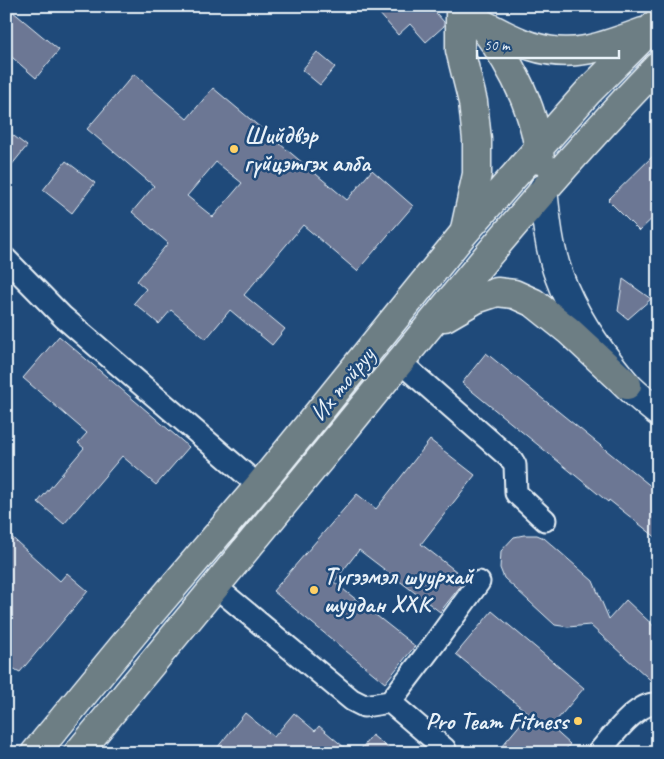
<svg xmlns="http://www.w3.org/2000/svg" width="664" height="759" font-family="Caveat,sans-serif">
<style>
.building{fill:#6c7794;stroke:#e8f1f8;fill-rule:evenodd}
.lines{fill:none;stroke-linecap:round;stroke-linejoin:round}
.minor-casing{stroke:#e8f1f8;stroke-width:25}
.secondary-casing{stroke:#e8f1f8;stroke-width:31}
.primary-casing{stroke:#e8f1f8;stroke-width:31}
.minor{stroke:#1f4a7a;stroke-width:21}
.secondary{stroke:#1f4a7a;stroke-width:28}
.primary{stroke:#6d7e84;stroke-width:28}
.poi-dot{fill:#ffd166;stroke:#1f4a7a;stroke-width:2}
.labels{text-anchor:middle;stroke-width:5;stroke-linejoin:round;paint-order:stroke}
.poi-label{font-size:24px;font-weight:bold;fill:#e8f1f8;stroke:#1f4a7a;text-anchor:start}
.street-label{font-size:24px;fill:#e8f1f8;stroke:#1f4a7a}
</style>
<rect width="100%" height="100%" fill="#1f4a7a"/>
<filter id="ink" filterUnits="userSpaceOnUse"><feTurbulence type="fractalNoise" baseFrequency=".02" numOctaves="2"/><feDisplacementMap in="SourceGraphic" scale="10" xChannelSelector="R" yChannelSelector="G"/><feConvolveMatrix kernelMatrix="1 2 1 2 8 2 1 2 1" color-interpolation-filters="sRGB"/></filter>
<g filter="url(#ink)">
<path class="building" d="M6,6L59,50L36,78L6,52Z
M373,6H430L444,22V26L426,42L410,24L398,35Z
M317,52L335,67L320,85L302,70Z
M134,74L187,119L213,88L347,200L372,170L413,206L357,271L303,225L244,295L285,329L272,345L230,310L206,339L171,310L159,324L134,303L146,289L137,281L168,243L132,212L154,186L87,129ZM216,162L242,183L213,217L187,196Z
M6,130L27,146L6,172Z
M658,151V213L639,231L608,200Z
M66,161L95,183L72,213L43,190Z
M623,279L651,299L628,319L618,311Z
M59,336L189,447L156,485L122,456L64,524L38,502L84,448L78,443L87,433L23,378Z
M486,353L658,492V539L609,500L608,502L462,383Z
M430,440L475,475L421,544L466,579L440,612L359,550L334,582L415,646L385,683L273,591L357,494L376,509Z
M6,532L60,581L67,573L88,591L20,672L6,665Z
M524,535H537L544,538L593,581L609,619L626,600L658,630V687L590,625L568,627L555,625L504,578L500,568L501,551L514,537Z
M492,611L584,688L551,727L570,744L563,753H496L529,714L456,654Z
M245,713L274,737L294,713L315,731L319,726L351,753H213Z
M372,735L394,753H358Z"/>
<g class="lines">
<defs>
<path id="minor" d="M6,259L63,317L259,486
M400,362L512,460L515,465L516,493L545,520
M216,587L352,700L364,706L390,702L445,749L446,753
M390,702L434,644L479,582
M598,753C611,738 637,701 658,704"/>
<path id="secondary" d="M543,189C546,218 549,249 559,276C573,315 599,352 626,384C635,394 647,403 658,412"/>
<path id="primary" d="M460,6V50L473,102L477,140V174L465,229
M467,6C504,51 535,102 540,160
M481,23C497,31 514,41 531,46C573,60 604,46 643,32
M445,317L476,299L497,292L514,294L534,303L569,331L627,385
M35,753L138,628L259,486L464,233L588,92L658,22
M78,753C168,645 257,537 345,429C446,305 546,181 658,66"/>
</defs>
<use href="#minor" class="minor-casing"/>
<use href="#secondary" class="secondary-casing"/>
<use href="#primary" class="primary-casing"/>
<use href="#minor" class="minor"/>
<use href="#secondary" class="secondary"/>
<use href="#primary" class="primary"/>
</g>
</g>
<g class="poi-dot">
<circle cx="234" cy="149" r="5"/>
<circle cx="314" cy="590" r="5"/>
<circle cx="578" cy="721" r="5"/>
</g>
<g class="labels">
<g class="poi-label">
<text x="244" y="143">Шийдвэр<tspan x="244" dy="28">гүйцэтгэх алба</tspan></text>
<text x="324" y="584">Түгээмэл шуурхай<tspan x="324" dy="28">шуудан ХХК</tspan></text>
<text x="568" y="729" text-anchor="end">Pro Team Fitness</text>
</g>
<g class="street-label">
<text transform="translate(342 384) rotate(-51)" y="8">Их тойруу</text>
</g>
</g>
<rect width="664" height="759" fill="none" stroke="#1f4a7a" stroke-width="25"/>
<rect x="12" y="12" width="639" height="734" fill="none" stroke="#e8f1f8" stroke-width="2" filter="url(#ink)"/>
<path d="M477 50v8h142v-8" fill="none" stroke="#e8f1f8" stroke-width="2.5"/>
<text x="484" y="50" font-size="15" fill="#e8f1f8" stroke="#1f4a7a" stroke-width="4" paint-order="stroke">50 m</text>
</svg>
